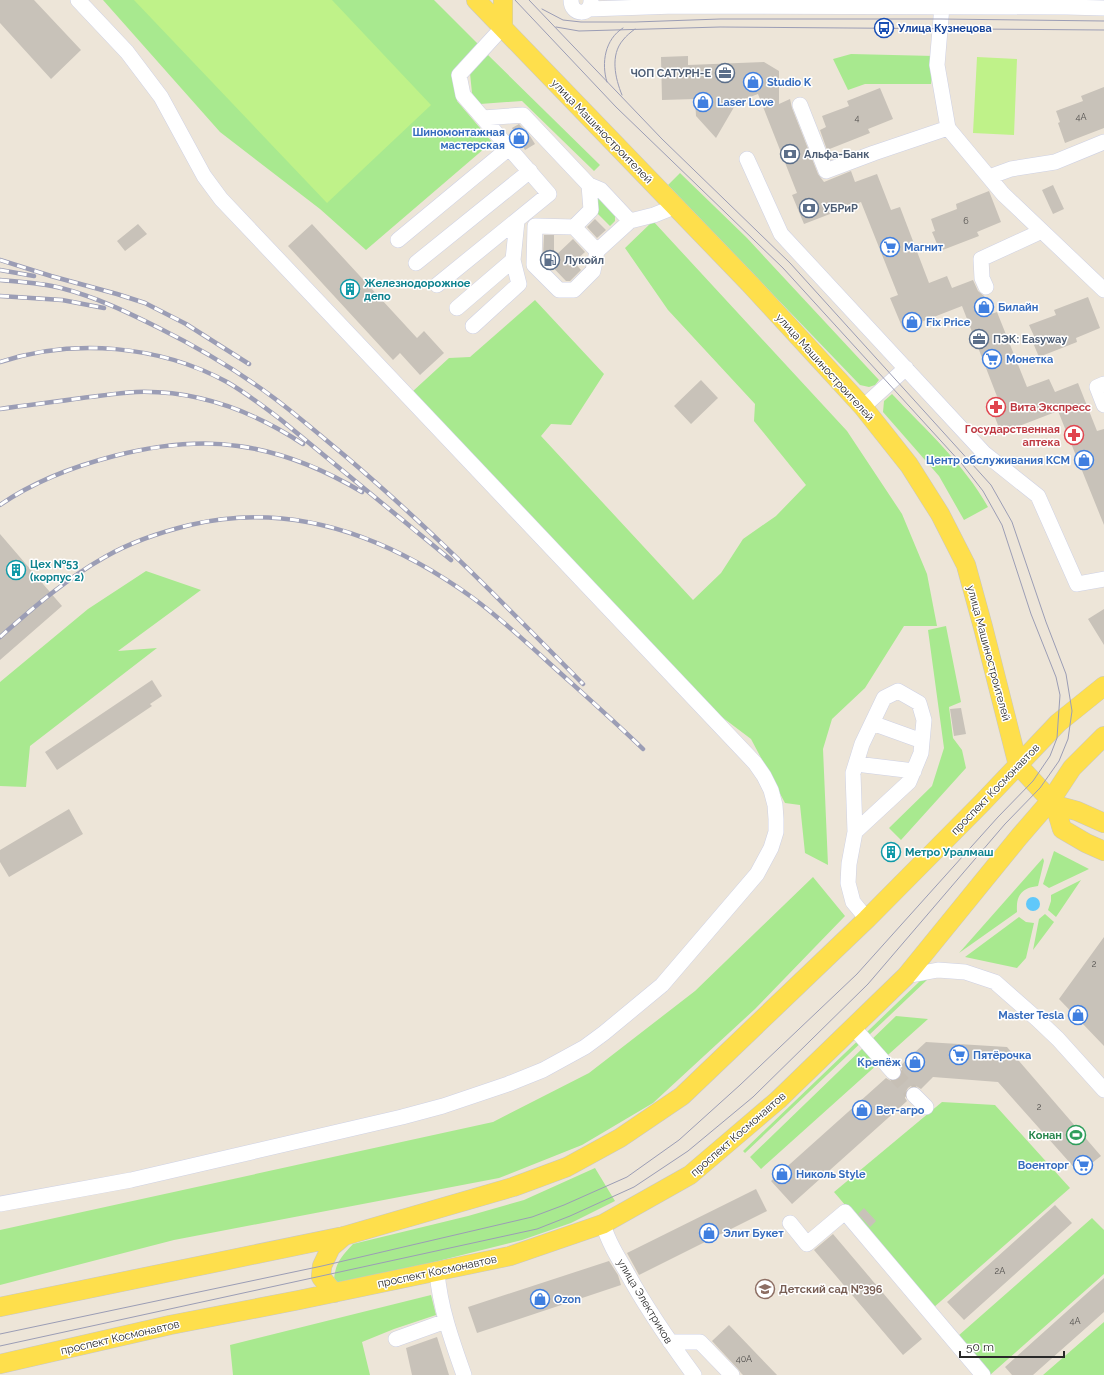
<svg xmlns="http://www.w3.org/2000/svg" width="1104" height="1375" font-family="Raleway,sans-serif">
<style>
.green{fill:#a8e98f}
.pitch{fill:#bff289}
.water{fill:#60c8fa}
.building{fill:#c8c2b9}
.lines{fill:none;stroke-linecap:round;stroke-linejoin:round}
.minor-tunnel{stroke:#c6bfb5;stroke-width:15;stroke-dasharray:15 8;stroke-linecap:butt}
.minor-casing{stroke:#ced1e4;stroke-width:16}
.major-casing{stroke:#c7c7c7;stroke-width:20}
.minor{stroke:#fff;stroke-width:15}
.major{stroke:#fedf4c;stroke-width:19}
.tram{stroke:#9b9db5;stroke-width:1}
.rail-casing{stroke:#9b9db5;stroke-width:4.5}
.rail{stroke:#fff;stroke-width:3;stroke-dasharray:9;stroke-linecap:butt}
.labels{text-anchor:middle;stroke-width:3;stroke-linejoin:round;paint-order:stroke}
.number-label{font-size:9px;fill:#514f4d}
.transit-label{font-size:11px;font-weight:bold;fill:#164399;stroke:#fff;text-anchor:start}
.service-label{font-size:11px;font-weight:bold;fill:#4e5e75;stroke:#fff;text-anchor:start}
.shop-label{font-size:11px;font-weight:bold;fill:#366cbe;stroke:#fff;text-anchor:start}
.street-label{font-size:11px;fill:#292929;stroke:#fff}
.culture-label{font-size:11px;font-weight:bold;fill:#0d838f;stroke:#fff;text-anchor:start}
.health-label{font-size:11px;font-weight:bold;fill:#be3a42;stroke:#fff;text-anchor:start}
.leisure-label{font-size:11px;font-weight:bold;fill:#27864d;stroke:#fff;text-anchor:end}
.education-label{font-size:11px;font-weight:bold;fill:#785e54;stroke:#fff;text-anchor:start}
</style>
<rect width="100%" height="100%" fill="#ede5d8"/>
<path class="green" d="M103,0H434L479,45L455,74L457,101L492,142L366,250L320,209L220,132Z
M851,54L934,56L931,84H865L848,90L833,59Z
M488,55L600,165L594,171L522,101L480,104L472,93L470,73Z
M680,173L747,238L879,380L875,385L869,387L860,385L668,185Z
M596,193L615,212V221L610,226L595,211Z
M653,221L847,431L902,514L927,574L937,626H904L865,688L832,719L823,749L828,865L805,853L800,805L785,803L751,739L710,708L412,392L449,358L470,357L535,300L604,374L571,425L551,424L541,436L693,600L721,573L743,539L776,516L806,485L754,421L755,404L668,310L625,248Z
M892,394C925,429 964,464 988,507L964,520L939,476L883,412L884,401Z
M146,571L201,590L118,651L157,648L30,746L26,787L0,786V682L88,609Z
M946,626L961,702L949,707L953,738L962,750L966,768L901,840L889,828L932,786L944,748L928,630Z
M1054,851L1089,869L1049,888L1043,884Z
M1043,858L1044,861L1038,886C1021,888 1016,896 1017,912L959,953Z
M813,877L845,916L755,1009L653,1103L582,1145L499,1178L174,1240L0,1285V1230L493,1122L589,1073L695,991Z
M1081,880L1056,917L1048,910L1051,901V895Z
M1045,914L1054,922L1033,950L1039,919Z
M1019,917L1026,922L1034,923L1026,958L1017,968L965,957Z
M928,979L745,1153L743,1151L920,981Z
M896,1016L928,1019L761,1169L750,1157Z
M942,1102L995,1105L1070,1188L933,1308L834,1192Z
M595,1168L615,1201L571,1223L522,1240L342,1285L334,1281C335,1263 341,1257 353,1244L468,1216L524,1200Z
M1092,1218L1104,1230V1274L990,1375L958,1336Z
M431,1295L436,1315L394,1329L362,1342L370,1375H233L230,1345Z
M1104,1322V1375H1043Z"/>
<path class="pitch" d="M134,0H332L431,105L327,203Z
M977,57L1017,59L1014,135L973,133Z"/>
<path class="water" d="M1026 904a7 7 0 1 1 14 0a7 7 0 1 1-14 0Z"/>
<path class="building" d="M0,0H34L81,50L51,79L0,23Z
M688,56V65L764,62L779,71V104L790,99L792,108L818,174L824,182L851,171L855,182L877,174L891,210L900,207L929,283L947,276L952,288L973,280L978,291L984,296L991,314L997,312L1027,387L1049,379L1055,392L1078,383L1097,431L1104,429V525L1058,411L1001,433L989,402L998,399L962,306L903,329L890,298L898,295L861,202L804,224L792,195L797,193L758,94L737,102L716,138L696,116L695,99L662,100L661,57Z
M1104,87V128L1065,143L1058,123L1060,122L1056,111L1083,101L1081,96Z
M880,88L893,119L868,129L870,133L827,150L820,130L826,127L822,116L849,106L847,101Z
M519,124L530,136L535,144L525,150L512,128Z
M1053,185L1064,209L1053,214L1042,190Z
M989,191L1001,222L977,232L979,236L940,251L932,232L935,231L931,219L957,209L956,204Z
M595,219L606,230L597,238L587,227Z
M138,224L147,234L125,251L117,241Z
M312,224L417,338L424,331L444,353L420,375L400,353L393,360L288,246Z
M544,235H554V257L573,239L585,252L574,262L581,270L570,281H566L543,257Z
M1088,297L1100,328L1076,338L1077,342L1039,357L1031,338L1034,336L1029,325L1056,315L1054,310Z
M701,380L718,398L691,424L674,406Z
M0,534L62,606L0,660Z
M1104,609V645L1088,619Z
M152,680L162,696L150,704L152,706L57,770L45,752Z
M961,708L966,734L954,736L950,709Z
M69,809L83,834L9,877L0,862V850Z
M1104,937V1046L1059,999Z
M926,1042L1007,1047L1101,1156L1079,1173L998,1082L933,1077L921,1089L916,1086H911L908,1088L905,1093V1098L907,1101L792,1204L771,1181L886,1078L891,1081H895L899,1079L902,1074V1070L900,1066Z
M756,1189L767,1211L639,1275L627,1253Z
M1055,1205L1072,1223L964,1320L947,1302Z
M864,1208L876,1221L870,1227L858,1214Z
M833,1234L922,1339L903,1355L814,1250Z
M609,1261L618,1275L621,1285L477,1333L468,1307Z
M1104,1278V1312L1033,1375H1012L1005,1367Z
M729,1325L777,1375H743L741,1373L738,1369L712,1341Z
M437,1337L449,1375H412L406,1348Z"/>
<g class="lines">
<path class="minor-tunnel" d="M893,1072L914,1095"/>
<defs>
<path id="minor" d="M571,0C571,16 591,16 591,1
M942,6L937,65L948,128L1003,194L1104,290
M589,9L675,6L1067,7L1104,8
M503,27L459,75L463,95L483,118L523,115L589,185L591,210L574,227L597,251L630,221L654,215L674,207
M800,105L826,171L874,153L948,128
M747,159L781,234L984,453L1038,496L1077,584L1104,579
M989,177L1011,169L1055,162L1104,142
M589,185L601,190L630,221
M574,227L535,226L534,265L559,290H574L593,271L597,251
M398,240L509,148
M416,263L530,171
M437,285L549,194L483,118
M986,287L982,278L981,259L1042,231
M457,308L513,260L517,221
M473,326L519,284L513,260
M1104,384L1097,387L1104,405
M863,407L906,368
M872,723L922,741
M856,764L914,771
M855,832L853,773L862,744L884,698L898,691L919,703L924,720L921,753L909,782L855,832L849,864L848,883L853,902L867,919
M906,976L938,970L965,972L995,982L1037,1019L1058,1039L1104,1090
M853,1027L893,1072
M914,1095L926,1107
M0,1204L131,1180L402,1117L443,1106L508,1084L543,1070L585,1047L604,1033L662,985L757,874L771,848L776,832V819L775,805L771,790L764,776L755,763L221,199L204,176L161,97L127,52L78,0
M790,1223L807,1244L845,1212L983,1375
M603,1224C608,1241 617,1256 626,1271C646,1308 669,1341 694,1375
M437,1272C440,1308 452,1341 464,1375
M396,1339L446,1321
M670,1342H700L732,1375"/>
<path id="major" d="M476,0L750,284L863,407L909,465L940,514L966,565L983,627L1018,765L1055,805L1062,829L1086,843L1104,851
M503,27V0
M1055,805L1077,811L1104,823
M334,1293L321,1277L322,1266L331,1247L344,1236
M0,1307L344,1236L513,1187L567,1167L620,1138L682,1096L867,919L982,803L1058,723L1104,686
M0,1364L170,1325L299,1300L510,1256L603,1224L690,1175L778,1100L906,976L1019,837L1051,800L1072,768L1104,736"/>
</defs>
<use href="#minor" class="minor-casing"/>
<use href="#major" class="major-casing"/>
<use href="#minor" class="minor"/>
<use href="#major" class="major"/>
<path class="tram" d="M542,9L563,20L581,22H635L720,19H941L1104,21
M556,27L579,31L720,27L1104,30
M607,82C601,63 605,39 623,28
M622,95C615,78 610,55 623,40C626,36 631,32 635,29
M0,1334L322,1266L532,1217L564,1205L627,1177L679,1140L740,1085L857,974L998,817L1033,781L1050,756L1057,738L1058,723L1060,695L1056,677L1031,614L1002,525L983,491L962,464L783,268L616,107L515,0
M0,1346L537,1229L570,1216L634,1187L688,1151L753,1097L868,984L1005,824L1040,788L1059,761L1068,739L1072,711L1066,674L1046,622L1012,522L991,485L790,263L662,139L529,0"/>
<defs>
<path id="rail" d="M0,260L51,276L117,294L145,303L186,324L249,364
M0,270L34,276
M0,280C21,282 41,283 61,288C96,297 127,312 159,328C199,348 238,371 274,398C298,416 321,436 344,455C429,527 506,606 583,684
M0,296L62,300L104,308
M0,362C74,338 159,345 227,382C246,393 263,406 280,419L451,560
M0,409C27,405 55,402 82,398C100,396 118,393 136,392C197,390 253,411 303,444
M0,505C59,464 166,435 238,446C283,452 323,469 362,492
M0,637C34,607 66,579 105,557C131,542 161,532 190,525C294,500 390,538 473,598C500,618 524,640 548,662C580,691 612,719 643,749"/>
</defs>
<use href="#rail" class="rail-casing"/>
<use href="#rail" class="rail"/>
</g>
<defs>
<symbol id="bus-ring" viewBox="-11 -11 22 22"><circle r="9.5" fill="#fff" stroke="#1a4fb4" stroke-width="1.5"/><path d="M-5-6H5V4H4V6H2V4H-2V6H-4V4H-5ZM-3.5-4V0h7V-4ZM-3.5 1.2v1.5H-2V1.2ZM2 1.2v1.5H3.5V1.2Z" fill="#1a4fb4"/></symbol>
<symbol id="office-ring" viewBox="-11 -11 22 22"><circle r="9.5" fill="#fff" stroke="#5c6f8a" stroke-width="1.5"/><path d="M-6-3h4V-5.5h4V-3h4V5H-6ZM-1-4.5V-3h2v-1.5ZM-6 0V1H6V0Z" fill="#5c6f8a"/></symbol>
<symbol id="shop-ring" viewBox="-11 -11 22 22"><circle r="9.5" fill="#fff" stroke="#3f7fe0" stroke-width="1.5"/><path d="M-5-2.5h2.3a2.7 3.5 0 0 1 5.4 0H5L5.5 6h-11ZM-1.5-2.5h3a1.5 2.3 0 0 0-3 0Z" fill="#3f7fe0"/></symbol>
<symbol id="bank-ring" viewBox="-11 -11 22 22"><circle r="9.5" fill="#fff" stroke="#5c6f8a" stroke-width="1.5"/><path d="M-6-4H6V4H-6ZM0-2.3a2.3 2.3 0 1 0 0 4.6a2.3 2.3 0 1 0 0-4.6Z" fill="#5c6f8a"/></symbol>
<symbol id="supermarket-ring" viewBox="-11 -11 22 22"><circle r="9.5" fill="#fff" stroke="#3f7fe0" stroke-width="1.5"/><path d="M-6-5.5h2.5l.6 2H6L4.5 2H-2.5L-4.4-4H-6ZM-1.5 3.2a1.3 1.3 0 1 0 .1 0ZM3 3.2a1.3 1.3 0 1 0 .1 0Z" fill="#3f7fe0"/></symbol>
<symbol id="fuel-ring" viewBox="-11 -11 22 22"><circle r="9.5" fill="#fff" stroke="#5c6f8a" stroke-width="1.5"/><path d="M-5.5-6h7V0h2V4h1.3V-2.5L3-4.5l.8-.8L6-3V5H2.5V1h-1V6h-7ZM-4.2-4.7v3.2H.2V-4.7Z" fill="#5c6f8a"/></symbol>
<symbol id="building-ring" viewBox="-11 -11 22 22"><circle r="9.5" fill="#fff" stroke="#0f9aa8" stroke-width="1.5"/><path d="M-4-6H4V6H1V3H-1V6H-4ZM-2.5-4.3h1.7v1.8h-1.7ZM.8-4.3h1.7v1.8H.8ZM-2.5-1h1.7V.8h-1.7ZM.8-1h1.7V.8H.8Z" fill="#0f9aa8"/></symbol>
<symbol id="pharmacy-ring" viewBox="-11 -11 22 22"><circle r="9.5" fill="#fff" stroke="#e0444e" stroke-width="1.5"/><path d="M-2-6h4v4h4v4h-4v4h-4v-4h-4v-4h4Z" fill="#e0444e"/></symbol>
<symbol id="stadium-ring" viewBox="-11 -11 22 22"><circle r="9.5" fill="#fff" stroke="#2e9e5b" stroke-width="1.5"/><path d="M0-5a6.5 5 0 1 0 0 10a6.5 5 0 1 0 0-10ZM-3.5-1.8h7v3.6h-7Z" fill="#2e9e5b"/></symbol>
<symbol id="school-ring" viewBox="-11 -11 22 22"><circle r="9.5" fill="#fff" stroke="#8d6e63" stroke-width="1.5"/><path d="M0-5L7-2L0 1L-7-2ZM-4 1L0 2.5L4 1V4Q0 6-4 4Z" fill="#8d6e63"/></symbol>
</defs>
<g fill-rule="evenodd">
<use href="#bus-ring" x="873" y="17" width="22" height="22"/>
<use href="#office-ring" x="714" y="62" width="22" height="22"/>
<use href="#shop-ring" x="742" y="71" width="22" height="22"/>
<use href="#shop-ring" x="692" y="91" width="22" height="22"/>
<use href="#shop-ring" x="508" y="127" width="22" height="22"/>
<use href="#bank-ring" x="779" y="143" width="22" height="22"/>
<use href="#bank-ring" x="798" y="197" width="22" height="22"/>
<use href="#supermarket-ring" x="879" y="236" width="22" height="22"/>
<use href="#fuel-ring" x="539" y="249" width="22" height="22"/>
<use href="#building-ring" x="339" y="278" width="22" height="22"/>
<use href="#shop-ring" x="973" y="296" width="22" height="22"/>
<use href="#shop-ring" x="901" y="311" width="22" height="22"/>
<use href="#office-ring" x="968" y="328" width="22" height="22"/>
<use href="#supermarket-ring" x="981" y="348" width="22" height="22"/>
<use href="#pharmacy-ring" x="985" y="396" width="22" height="22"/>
<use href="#pharmacy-ring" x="1063" y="424" width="22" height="22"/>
<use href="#shop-ring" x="1073" y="449" width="22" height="22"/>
<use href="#building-ring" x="5" y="559" width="22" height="22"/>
<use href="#building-ring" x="880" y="841" width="22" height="22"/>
<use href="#shop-ring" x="1067" y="1004" width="22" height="22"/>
<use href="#supermarket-ring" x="948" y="1044" width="22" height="22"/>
<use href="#shop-ring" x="904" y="1051" width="22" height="22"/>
<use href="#shop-ring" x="851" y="1099" width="22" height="22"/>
<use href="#stadium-ring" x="1065" y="1124" width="22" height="22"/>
<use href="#supermarket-ring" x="1072" y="1154" width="22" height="22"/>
<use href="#shop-ring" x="771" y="1163" width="22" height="22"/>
<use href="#shop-ring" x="698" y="1222" width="22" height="22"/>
<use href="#school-ring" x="754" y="1278" width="22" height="22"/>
<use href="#shop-ring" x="529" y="1288" width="22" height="22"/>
</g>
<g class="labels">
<g class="number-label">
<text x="1081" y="120">4А</text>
<text x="857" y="121">4</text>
<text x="966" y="224">6</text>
<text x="1094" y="967">2</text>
<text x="1039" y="1110">2</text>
<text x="1000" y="1274">2А</text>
<text x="1075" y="1324">4А</text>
<text x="744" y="1362">40А</text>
</g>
<g class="transit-label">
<text x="898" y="32">Улица Кузнецова</text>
</g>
<g class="service-label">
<text x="711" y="77" text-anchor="end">ЧОП САТУРН-Е</text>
<text x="804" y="158">Альфа-Банк</text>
<text x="823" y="212">УБРиР</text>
<text x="564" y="264">Лукойл</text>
<text x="993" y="343">ПЭК: Easyway</text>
</g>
<g class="shop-label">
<text x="767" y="86">Studio K</text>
<text x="717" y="106">Laser Love</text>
<text x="505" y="136" text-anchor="end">Шиномонтажная<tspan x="505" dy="13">мастерская</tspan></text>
<text x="904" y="251">Магнит</text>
<text x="998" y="311">Билайн</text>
<text x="926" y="326">Fix Price</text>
<text x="1006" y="363">Монетка</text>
<text x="1070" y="464" text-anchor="end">Центр обслуживания КСМ</text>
<text x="1064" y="1019" text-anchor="end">Master Tesla</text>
<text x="973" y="1059">Пятёрочка</text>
<text x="901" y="1066" text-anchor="end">Крепёж</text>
<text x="876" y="1114">Вет-агро</text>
<text x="1069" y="1169" text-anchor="end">Военторг</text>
<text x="796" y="1178">Николь Style</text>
<text x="723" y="1237">Элит Букет</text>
<text x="554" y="1303">Ozon</text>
</g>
<g class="street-label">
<text transform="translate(602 131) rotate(46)" y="4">улица Машиностроителей</text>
<text transform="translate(825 367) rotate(48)" y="4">улица Машиностроителей</text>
<text transform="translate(989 653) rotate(75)" y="4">улица Машиностроителей</text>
<text transform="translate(995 789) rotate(-46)" y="4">проспект Космонавтов</text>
<text transform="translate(738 1134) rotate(-41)" y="4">проспект Космонавтов</text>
<text transform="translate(437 1271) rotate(-12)" y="4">проспект Космонавтов</text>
<text transform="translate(645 1301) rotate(59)" y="4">улица Электриков</text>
<text transform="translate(120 1337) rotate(-13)" y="4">проспект Космонавтов</text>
</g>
<g class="culture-label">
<text x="364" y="287">Железнодорожное<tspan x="364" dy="13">депо</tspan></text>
<text x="30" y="568">Цех №53<tspan x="30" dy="13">(корпус 2)</tspan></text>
<text x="905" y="856">Метро Уралмаш</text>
</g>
<g class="health-label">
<text x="1010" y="411">Вита Экспресс</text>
<text x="1060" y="433" text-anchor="end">Государственная<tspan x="1060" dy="13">аптека</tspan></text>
</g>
<g class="leisure-label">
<text x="1062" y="1139">Конан</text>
</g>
<g class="education-label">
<text x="779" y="1293">Детский сад №396</text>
</g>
</g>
<path d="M960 1351v6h104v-6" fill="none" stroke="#292929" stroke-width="2"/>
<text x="966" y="1351" font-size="12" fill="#292929" stroke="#ffffff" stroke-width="3" paint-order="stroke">50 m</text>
</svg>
